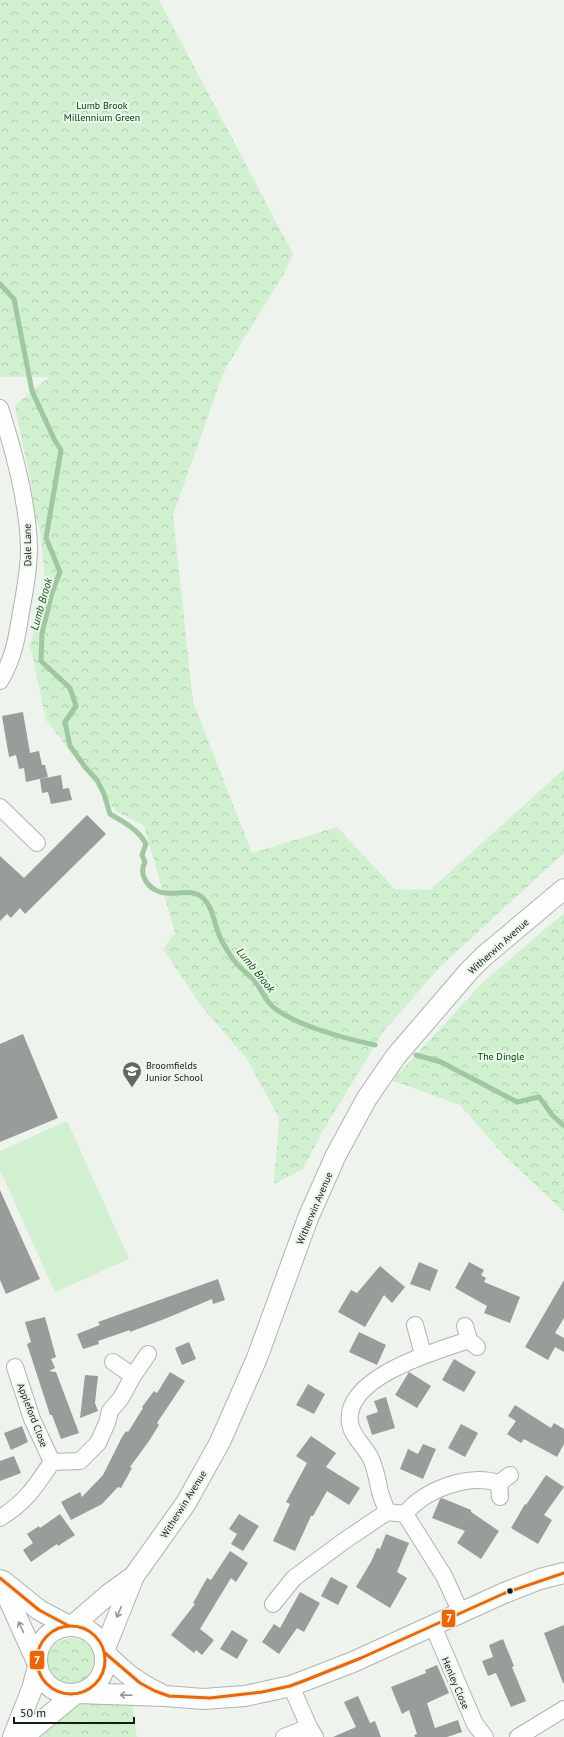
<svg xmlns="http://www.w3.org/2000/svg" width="564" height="1737" font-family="'PT Sans',sans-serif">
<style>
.forest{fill:url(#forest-crowns)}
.garden{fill:#d0f0d0}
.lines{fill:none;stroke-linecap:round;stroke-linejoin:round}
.stream{stroke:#a0c8a0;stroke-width:5}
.building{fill:#999d99}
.minor-casing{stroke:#afb4af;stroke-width:18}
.tertiary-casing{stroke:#afb4af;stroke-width:22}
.minor{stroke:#fcfdfc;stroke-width:16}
.tertiary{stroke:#fcfdfc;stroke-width:20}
.bus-1-casing{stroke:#ebf6eb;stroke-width:6}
.bus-1{stroke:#ec6608;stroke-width:3}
.oneway{stroke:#959795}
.bus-dot{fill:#171b17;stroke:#ebf6eb;stroke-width:1.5}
.labels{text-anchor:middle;stroke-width:4;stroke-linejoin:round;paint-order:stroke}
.park-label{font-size:10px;fill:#03440d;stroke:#ebf6eb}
.street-label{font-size:10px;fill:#171b17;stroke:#ebf6eb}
.poi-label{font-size:10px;fill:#171b17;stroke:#ebf6eb;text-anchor:start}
.water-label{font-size:11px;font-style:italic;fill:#124e19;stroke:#ebf6eb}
.line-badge{stroke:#ebf6eb;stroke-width:1.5}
.badge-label{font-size:11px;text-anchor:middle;font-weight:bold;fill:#fff}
</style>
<defs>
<pattern id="forest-crowns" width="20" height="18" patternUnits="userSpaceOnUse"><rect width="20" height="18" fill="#d0f0d0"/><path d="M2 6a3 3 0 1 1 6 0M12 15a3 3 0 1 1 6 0" fill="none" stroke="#b2cdb2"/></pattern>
</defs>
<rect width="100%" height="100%" fill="#eef3ee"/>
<path class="forest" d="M0,0H159L293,254L283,275L224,371L173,515L193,702L252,853L337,827L395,889L430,890L564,769V853L441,966L383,1032L321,1134L303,1169L274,1184L279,1118L247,1059L199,1003L163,949L175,933L144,826L117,812L46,720L30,645L40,611L45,578L40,529L35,516L30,479L15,406L49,377H0Z
M564,913V1212L502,1153L460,1105L405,1085L392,1081L481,984Z
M48 1661a23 23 0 1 1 46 0a23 23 0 1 1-46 0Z
M82,1701L132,1704L137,1737H41Z"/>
<path class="garden" d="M67,1121L129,1259L55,1292L0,1170V1151Z"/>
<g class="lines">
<path class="stream" d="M0,284L14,299L32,391L54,439L61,450L46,538L60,572L52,593L42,633L41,661L70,688L76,706L65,722L70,746L85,767L97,780L104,794L110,814C124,822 139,830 146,844L142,855L145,862C138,875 148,888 160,892C173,897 192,886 204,899C215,910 214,929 223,943C227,950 231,957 236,963C241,969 248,974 254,980C260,987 264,998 271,1005C292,1025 347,1039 375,1045
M416,1055L441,1062L517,1102L539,1097L553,1116L564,1126"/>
</g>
<path class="building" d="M23,712L30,753L39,751L42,765H45L48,777L26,782L24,768L19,769L16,755L9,757L2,716Z
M61,775L63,789L69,788L72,800L51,804L48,792L42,793L40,779Z
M87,815L106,834L25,914L20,908L11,918L7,914L0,921V856L24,878Z
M23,1034L58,1118L0,1142V1044Z
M0,1190L40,1279L6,1294L0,1280Z
M419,1262L438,1270L430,1291L410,1284Z
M469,1262L484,1270L481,1275L486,1278L484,1282L520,1297L510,1323L484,1313L487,1306L455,1288Z
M380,1266L405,1287L392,1303L384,1295L365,1327L338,1312L351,1290L357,1293Z
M218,1279L225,1300L213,1304L212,1299L167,1318L130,1332V1330L98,1341L99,1344L83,1349L77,1334L100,1325L98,1322Z
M564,1280V1318L555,1333L564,1338V1352L555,1347L548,1360L525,1347Z
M45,1317L56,1357L51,1359L55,1368L49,1371L56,1372L79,1433L61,1439L52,1415H50L27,1344L31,1342L25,1322Z
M359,1332L386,1345L377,1365L349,1352Z
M189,1342L196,1359L182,1365L175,1348Z
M454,1359L476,1372L464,1392L442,1380Z
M170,1372L185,1381L157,1423L159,1425L149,1441L130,1467L132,1468L121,1488L118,1487L102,1504L71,1520L61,1502L80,1492L82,1497L103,1475L122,1437L126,1431L128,1432L143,1408L142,1407L154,1391L157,1393Z
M409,1372L431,1386L417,1408L395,1395Z
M85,1375L98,1376L95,1403L98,1411L80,1418Z
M308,1384L325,1394L314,1414L296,1405Z
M386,1397L395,1428L372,1435L366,1416L378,1412L374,1401Z
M515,1405L551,1428L554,1423L564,1429V1444L557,1457L524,1439L521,1443L507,1434L516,1421L508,1416Z
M461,1424L478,1433L465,1457L448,1448Z
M22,1426L28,1442L11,1450L4,1433Z
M311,1436L336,1453L326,1467L360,1488L349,1505L327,1491L313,1516H311L295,1551L273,1541L290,1504L286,1502L307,1463L296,1456Z
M423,1444L436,1449L423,1479L400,1469L408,1449L418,1454Z
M14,1456L21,1473L0,1481V1461Z
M546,1475L564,1487L544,1515L552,1520L538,1544L511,1528L525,1504L526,1505Z
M442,1498L471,1510V1512L499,1531L481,1559L457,1543L465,1531L432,1518L440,1499Z
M60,1514L75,1535L58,1546L57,1544L31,1562L23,1550L33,1543L27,1534L39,1526L40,1528Z
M239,1514L259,1526L243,1551L231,1544L237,1534L229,1529Z
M386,1534L409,1543L397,1572L407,1578L390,1608L356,1587L372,1560L377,1548L380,1549Z
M230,1551L248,1563L236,1582L231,1578L200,1629L214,1640L202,1655L196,1650L194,1653L171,1635L195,1604L193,1603L207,1578L211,1580Z
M331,1577L348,1586L338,1605L321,1596Z
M300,1592L320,1603L304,1632L297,1628L279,1654L262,1642L274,1624L280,1628Z
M564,1625V1683H563L544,1633Z
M232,1630L248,1640L237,1659L220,1649Z
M503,1639L514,1666L512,1667L526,1701L511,1707L496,1673L488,1676L482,1661L493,1657L489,1645Z
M437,1665L449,1693L427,1703L435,1728L458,1720L462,1732L447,1737H415L414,1735L417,1734L409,1710L402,1714L391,1687L426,1673L425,1670Z
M358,1696L370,1723L375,1721L381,1737H333L356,1727L344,1702Z"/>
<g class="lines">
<defs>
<path id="minor" d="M0,408C14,451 28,502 29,548C29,569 25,591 21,612C17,637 14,658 0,681
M0,807L37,843
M415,1325L423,1354
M465,1326L469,1340L477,1347
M113,1362L133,1376
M52,1462L80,1461L98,1443L107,1423L110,1411L121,1398L133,1376L148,1354
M500,1497L499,1483L510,1475
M387,1512C385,1505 382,1499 380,1492C377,1480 376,1468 370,1457C364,1445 352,1437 350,1423C343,1377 436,1351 469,1340
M405,1514L444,1576L461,1613
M0,1518C27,1501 35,1487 52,1462L32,1419L15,1367
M273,1604L294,1578L344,1541L387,1512L405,1514C424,1490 468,1473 499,1483
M433,1626L475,1724L485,1737
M291,1686L309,1727
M284,1737L309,1727L315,1737
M518,1737L564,1709"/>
<path id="tertiary" d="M0,1580L37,1662
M3,1581L39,1610L69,1626
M72,1626L109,1594L134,1576
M37 1660a34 34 0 1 1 68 0a34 34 0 1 1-68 0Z
M104,1651L134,1576L186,1503L220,1442L257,1358L308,1218L336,1155L367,1098L396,1056L469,971L484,956L564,889
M105,1653C124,1672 137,1683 161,1694
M77,1693L165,1696L203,1699L245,1696L291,1686L353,1662L504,1593L540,1579L564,1573
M13,1737L32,1689L38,1667
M23,1737L75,1694"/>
</defs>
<use href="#minor" class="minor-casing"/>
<use href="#tertiary" class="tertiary-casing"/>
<use href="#minor" class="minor"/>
<use href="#tertiary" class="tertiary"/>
<defs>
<path id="bus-1" d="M0,1578L39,1610L69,1626
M37 1660a34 34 0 1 1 68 0a34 34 0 1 1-68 0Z
M105,1653L140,1683L155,1691L169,1696L210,1698L262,1692L290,1686L306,1680L361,1658L505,1593L564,1573"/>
</defs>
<use href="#bus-1" class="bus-1-casing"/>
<use href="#bus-1" class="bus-1"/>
</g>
<defs><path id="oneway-shaft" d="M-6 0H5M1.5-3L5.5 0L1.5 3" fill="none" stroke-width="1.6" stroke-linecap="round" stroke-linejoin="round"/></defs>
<g class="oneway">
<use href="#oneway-shaft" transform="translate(119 1612) rotate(113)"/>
<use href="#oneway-shaft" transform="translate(21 1627) rotate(-115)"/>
<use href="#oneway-shaft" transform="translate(126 1695) rotate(-178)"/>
</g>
<defs>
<symbol id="school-pin" viewBox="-11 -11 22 30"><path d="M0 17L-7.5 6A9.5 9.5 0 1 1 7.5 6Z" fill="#626762" stroke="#ebf6eb"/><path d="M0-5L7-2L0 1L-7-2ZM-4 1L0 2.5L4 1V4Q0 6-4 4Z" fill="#fff"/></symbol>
</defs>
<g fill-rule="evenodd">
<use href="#school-pin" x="121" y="1060" width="22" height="30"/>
</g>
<circle class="bus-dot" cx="510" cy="1591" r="3.5"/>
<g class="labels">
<g class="park-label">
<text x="102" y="109">Lumb Brook<tspan x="102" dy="12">Millennium Green</tspan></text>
<text x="501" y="1060">The Dingle</text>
</g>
<g class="street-label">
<text transform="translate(27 545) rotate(-91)" y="4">Dale Lane</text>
<text transform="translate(498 946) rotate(-42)" y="4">Witherwin Avenue</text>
<text transform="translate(314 1208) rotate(-67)" y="4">Witherwin Avenue</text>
<text transform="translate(33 1415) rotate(69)" y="4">Appleford Close</text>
<text transform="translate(183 1504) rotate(-58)" y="4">Witherwin Avenue</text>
<text transform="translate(456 1683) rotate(67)" y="4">Henley Close</text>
</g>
<g class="poi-label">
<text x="146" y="1069">Broomfields<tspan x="146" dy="12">Junior School</tspan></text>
</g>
<g class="water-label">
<text transform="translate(41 604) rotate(-74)" y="4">Lumb Brook</text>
<text transform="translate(256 970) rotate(51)" y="4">Lumb Brook</text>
</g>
</g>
<g class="line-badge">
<rect x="441" y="1609" width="15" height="19" rx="4" fill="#ec6608"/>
<rect x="29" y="1650" width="16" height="20" rx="4" fill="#ec6608"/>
</g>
<g class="badge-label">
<text x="449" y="1622">7</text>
<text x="37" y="1664">7</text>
</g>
<path d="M14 1717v6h120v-6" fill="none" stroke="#171b17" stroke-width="2"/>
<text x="20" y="1717" font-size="12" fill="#171b17" stroke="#ebf6eb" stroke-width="3" paint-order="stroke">50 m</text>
</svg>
